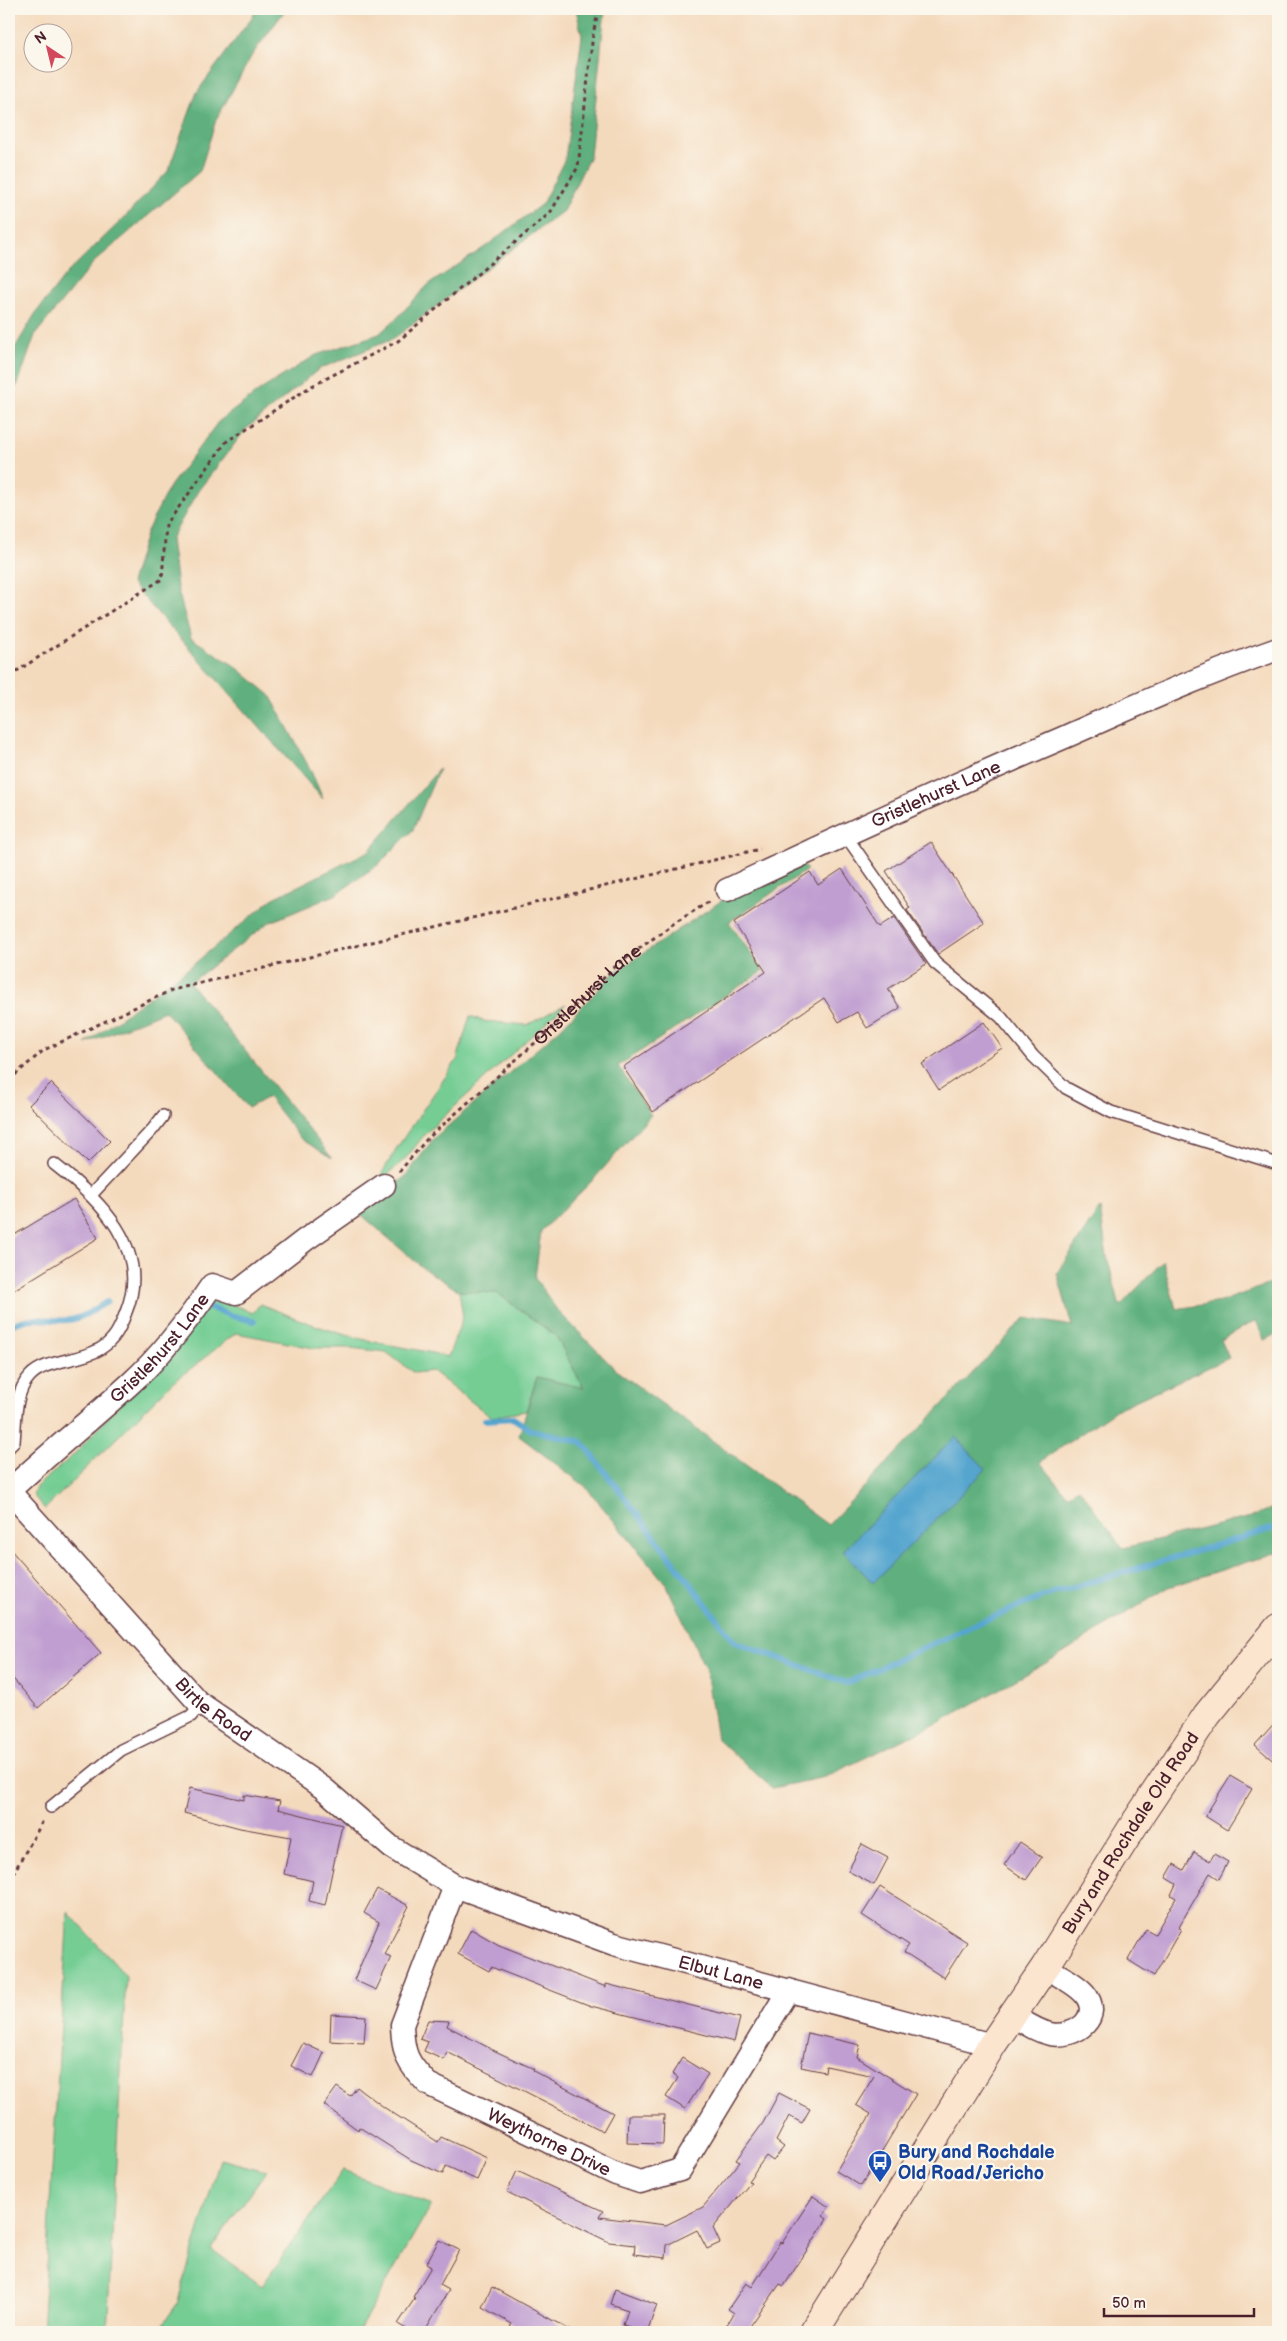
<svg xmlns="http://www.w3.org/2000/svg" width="1287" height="2341" font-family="'Balsamiq Sans',sans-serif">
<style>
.green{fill:#74cd94;stroke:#5f7660}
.forest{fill:#5fb07e;stroke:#546854}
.water{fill:#55a5cf;stroke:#50627d}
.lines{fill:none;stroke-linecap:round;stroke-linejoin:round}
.stream{stroke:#55a5cf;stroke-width:6}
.building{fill:#c09ed1}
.service-casing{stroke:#643b41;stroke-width:14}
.minor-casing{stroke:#643b41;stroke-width:25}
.secondary-casing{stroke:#643b41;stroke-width:30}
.path{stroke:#643b41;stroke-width:3;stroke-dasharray:4 4;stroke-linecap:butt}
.service{stroke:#fff;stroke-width:11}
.minor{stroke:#fff;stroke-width:22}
.secondary{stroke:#fbe5cf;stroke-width:28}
.labels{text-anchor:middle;stroke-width:4.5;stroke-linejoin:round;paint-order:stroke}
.street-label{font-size:18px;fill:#4a1f2b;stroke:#fbf7ec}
.transit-label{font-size:18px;font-weight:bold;fill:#164399;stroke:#fbf7ec;text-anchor:start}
</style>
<rect width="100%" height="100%" fill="#fbf7ec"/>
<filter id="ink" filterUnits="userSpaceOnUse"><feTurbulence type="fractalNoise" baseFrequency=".02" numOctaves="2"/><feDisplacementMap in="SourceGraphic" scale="10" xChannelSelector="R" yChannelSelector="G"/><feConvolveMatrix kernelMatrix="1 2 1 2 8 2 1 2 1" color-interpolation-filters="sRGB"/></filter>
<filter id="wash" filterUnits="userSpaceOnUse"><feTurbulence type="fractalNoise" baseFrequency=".0096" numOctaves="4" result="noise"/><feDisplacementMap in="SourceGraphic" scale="20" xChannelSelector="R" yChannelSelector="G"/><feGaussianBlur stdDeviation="1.12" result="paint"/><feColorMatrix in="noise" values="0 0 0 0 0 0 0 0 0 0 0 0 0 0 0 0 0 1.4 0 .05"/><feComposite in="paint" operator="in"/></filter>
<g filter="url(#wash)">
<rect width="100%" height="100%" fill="#f4dabd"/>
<path class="green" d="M566,1004L425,1134L407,1157L374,1187L396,1149L457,1060L470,1016L483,1021L527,1025Z
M459,1291L497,1293L556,1336L584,1389L537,1377L526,1411L491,1417L432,1371L414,1373L386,1352L350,1348H314L236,1333L171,1384L45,1509L33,1495L36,1487L76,1453L215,1297L253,1313L260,1304C293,1317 327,1331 362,1339C390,1346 420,1349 448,1357L463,1317Z
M68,1912L126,1976L107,2332H42Z
M220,2159L266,2171L211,2249L262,2286L343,2170L431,2205L358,2332H157L177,2304Z"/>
<path class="forest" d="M258,9H286L252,55L216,120L200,171L93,263L35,335L18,384L9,396V358L35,314L67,273L123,219L168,171L197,92Z
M576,9H605L590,156L563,211L393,339L319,369L246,429L198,491L171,539L177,587L191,638L235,666L270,695L311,771L323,799L131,583L147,531L168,489L218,422L262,389L316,355L379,334L398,317L428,285L485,247L542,204L565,159L582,36Z
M439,769L413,830L379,864L335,895L268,923L190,983L332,1158L301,1139L268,1097L248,1108L165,1011L85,1044L189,968L272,899L369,851Z
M801,863L807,870L729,922L763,971L618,1066L651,1115L592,1181L541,1231L535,1278L557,1310L617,1371L828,1525L1025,1318L1072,1326L1057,1273L1100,1208L1107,1257L1120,1306L1163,1261L1176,1309L1220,1302L1278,1281V1333L1264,1340L1256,1320L1221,1340L1229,1358L1117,1409L1040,1462L1067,1495L1079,1488L1123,1548L1251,1517L1278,1506V1552L1169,1587L1046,1663L942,1721L825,1777L772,1788L717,1739L706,1670L666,1584L585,1486L519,1436L537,1377L584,1388L556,1336L497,1293L459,1291L424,1269L357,1211L405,1177L434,1138L560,1029L614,973L730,895Z"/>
<path class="water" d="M955,1437L986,1469L873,1583L843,1551Z"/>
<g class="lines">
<path class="stream" d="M204,1305L229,1315L254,1321
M9,1327C29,1313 45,1322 68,1320C82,1319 96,1308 107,1302
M485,1420L513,1418L531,1430L582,1442L735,1642L847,1683L978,1623L1050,1594L1278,1527"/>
</g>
<g id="blocks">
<path class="building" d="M931,842L984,923L938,954L907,910L910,908L886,871Z
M842,869L880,927L894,918L926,964L888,989L900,1008L867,1028L857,1012L839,1022L824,998L653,1112L623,1067L766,972L734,923L810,872L818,885Z
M984,1022L1002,1048L939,1090L922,1064Z
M51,1083L110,1141L88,1163L29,1105Z
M74,1199L98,1238L9,1293V1238Z
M9,1548L101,1653L38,1708L9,1674Z
M1278,1719V1765L1255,1745Z
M1230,1776L1252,1789L1227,1830L1205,1816Z
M190,1788L244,1800V1795L280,1801L278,1809L342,1825L325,1905L309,1901L313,1881L284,1874L291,1837L240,1828L184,1813Z
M1020,1842L1042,1857L1026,1880L1004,1865Z
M862,1844L888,1858L874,1885L848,1871Z
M1194,1852L1210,1861L1214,1854L1228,1862L1219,1879L1210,1873L1178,1928L1181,1929L1154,1976L1128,1960L1146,1929L1155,1934L1176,1898L1171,1895L1176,1884L1166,1878L1174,1864L1184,1870Z
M880,1887L967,1942L944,1978L904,1952L909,1945L862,1915Z
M377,1889L409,1906L384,1954L391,1957L376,1990L354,1980L379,1922L364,1913Z
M471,1929L499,1945L606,1987V1984L740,2018L734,2042L591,2006L491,1967L489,1971L458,1954Z
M331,2014L366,2016L364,2043L330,2041Z
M428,2020L449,2021L447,2026L493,2050L534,2069L533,2071L613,2113L603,2131L447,2052L444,2060L424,2051L428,2042L420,2039Z
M808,2033L860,2045L857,2057L916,2094L861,2186L836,2171L871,2114L856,2105L874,2076L826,2066L825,2072L801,2067Z
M303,2043L324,2053L313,2077L291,2066Z
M682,2058L708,2074L685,2109L666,2097L678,2078L672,2074Z
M337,2087L350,2096L357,2087L385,2108L438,2142L441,2137L487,2158L477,2180L446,2166L443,2174L411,2160L359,2127L358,2130L324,2105Z
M779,2093L810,2109L802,2123L789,2116L776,2141L784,2147L773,2161L766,2156L748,2181L751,2182L713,2228L720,2243L707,2249L697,2230L667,2245L666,2258L634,2254L635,2245L609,2242L507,2192L517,2171L603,2211L599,2217L666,2225L703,2207L740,2162L736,2160L763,2123Z
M628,2115H664L663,2144L627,2143Z
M813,2196L829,2207L823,2216L827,2219L784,2286L780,2284L746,2332H723L734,2313L728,2309L746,2283L752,2287L780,2242L782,2243Z
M439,2240L459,2250L440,2285L449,2290L424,2332H411L398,2324L415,2298L413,2297L431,2267L426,2264Z
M492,2287L539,2313L574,2332H519L510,2327L512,2324L482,2307Z
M615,2289L657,2305L647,2332L623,2325L628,2310L610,2304Z"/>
</g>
</g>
<g filter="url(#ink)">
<use href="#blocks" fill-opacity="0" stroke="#643b41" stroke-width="1"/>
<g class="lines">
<defs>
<path id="service" d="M846,836L935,963L1001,1017L1033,1056L1066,1088L1111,1112L1278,1164
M91,1195L153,1129L163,1116
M9,1447L14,1442C16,1420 14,1393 30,1376C46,1359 79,1362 100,1349C115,1340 120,1328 126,1312C152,1249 99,1199 54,1164
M51,1807L121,1750L191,1716L201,1704"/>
<g id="minor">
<path id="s2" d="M727,890C839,837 951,786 1065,737C1135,706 1205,674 1278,649"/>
<path id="s3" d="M9,1491L198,1702L323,1788L391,1847L455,1886L614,1944L992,2045"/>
<path id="s4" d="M9,1491C49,1453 92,1419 132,1382C163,1354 189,1319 212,1285L236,1293L305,1240L384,1185"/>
<path id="s5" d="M455,1886L402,2025C403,2054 407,2063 428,2084L616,2174L640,2182L680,2170L789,1990"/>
<path d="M1012,2015C1024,2022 1036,2031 1050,2034C1075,2039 1105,2017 1084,1993C1074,1982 1057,1975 1045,1967"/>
</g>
<g id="secondary">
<path id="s6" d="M814,2332L992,2045L1045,1967L1137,1820L1207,1715L1278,1628"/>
</g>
</defs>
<use href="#service" class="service-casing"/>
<use href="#minor" class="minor-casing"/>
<use href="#secondary" class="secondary-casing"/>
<g class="path">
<path d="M9,676L162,579L166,525L226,442L310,387L398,341L550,213L578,167L593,34L599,9"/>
<path d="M9,1080L44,1050L172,990L760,849"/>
<path id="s1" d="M399,1172L427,1139L554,1026L618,964L673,924L710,901"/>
<path d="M9,1881L44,1819"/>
</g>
<use href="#service" class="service"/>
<use href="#minor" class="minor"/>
<use href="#secondary" class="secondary"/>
</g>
</g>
<defs>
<symbol id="bus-pin" viewBox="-11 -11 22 30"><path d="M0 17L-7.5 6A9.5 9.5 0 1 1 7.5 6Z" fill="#1a4fb4" stroke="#fbf7ec"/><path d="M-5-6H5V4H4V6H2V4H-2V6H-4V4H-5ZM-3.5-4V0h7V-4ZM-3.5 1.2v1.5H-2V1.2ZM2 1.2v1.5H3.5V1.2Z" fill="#fff"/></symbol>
</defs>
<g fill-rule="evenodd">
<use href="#bus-pin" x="866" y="2148" width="28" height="38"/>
</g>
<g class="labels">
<g class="street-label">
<text dy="6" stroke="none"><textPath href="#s2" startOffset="230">Gristlehurst Lane</textPath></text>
<text dy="6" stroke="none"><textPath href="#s1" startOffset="259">Gristlehurst Lane</textPath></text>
<text dy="6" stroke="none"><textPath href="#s4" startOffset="208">Gristlehurst Lane</textPath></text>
<text dy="6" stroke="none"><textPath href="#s3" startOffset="300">Birtle Road</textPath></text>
<text dy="6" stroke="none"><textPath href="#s6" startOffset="591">Bury and Rochdale Old Road</textPath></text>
<text dy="6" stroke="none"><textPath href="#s3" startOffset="880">Elbut Lane</textPath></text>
<text dy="6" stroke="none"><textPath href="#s5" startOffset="350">Weythorne Drive</textPath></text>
</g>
<g class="transit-label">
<text x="898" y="2158">Bury and Rochdale<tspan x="898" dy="21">Old Road/Jericho</tspan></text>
</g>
</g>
<rect width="1287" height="2341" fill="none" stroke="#fbf7ec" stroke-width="30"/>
<g transform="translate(48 48) rotate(325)"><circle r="24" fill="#fbf7ec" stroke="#b4a19f"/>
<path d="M0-4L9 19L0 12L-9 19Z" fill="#d1495b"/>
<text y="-8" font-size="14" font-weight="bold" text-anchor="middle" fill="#4a1f2b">N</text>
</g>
<path d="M1104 2308v8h150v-8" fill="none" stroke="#4a1f2b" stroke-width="2.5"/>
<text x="1112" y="2308" font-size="15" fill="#4a1f2b" stroke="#fbf7ec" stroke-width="4" paint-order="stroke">50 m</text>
</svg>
